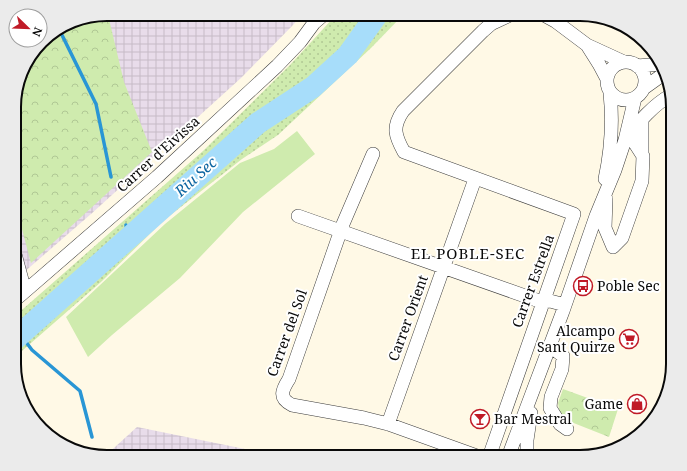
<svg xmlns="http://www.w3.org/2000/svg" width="687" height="471" font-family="'Noto Serif',serif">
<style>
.industrial{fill:url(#industrial-grid)}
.grass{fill:url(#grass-dots)}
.park{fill:url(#park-crowns)}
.garden{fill:#cfebae}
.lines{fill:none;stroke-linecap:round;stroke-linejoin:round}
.stream{stroke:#2996d5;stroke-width:3.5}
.river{stroke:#a7ddfa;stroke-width:22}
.minor-casing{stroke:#3c3c3c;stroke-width:14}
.minor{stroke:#fff;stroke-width:13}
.labels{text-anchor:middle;stroke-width:4;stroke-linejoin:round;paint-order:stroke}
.street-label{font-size:14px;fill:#090909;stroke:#fff}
.poi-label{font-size:14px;fill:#090909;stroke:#fff;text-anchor:start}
.water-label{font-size:15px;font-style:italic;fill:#0d65a1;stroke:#fff}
.neighbourhood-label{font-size:15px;letter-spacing:1px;fill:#090909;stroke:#fff}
.rim{fill:none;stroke:#090909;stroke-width:2}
</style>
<defs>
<pattern id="industrial-grid" width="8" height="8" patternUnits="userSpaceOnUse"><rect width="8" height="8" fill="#e8dcea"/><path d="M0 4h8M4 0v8" fill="none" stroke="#c6bbc7"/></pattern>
<pattern id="grass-dots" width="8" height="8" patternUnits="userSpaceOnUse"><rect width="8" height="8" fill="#cfebae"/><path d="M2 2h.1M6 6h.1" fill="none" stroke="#b0c894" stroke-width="1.8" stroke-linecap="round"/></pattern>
<pattern id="park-crowns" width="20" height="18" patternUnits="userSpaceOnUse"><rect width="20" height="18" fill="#cfebae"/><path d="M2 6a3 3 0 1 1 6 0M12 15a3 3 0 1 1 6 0" fill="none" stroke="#b0c894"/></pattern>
</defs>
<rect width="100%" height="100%" fill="#fff9e6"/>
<path class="industrial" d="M300,17L293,25L241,78L91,214L15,280V94L26,61L46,37L77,19Z
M137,427L284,457H104Z"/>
<path class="grass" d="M402,16L371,48L278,135L242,159L163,221L101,282L15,357V316L203,151L290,65L334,17Z"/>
<path class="park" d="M77,19H109L124,82L152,152L31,263L15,203V94L26,61L46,37Z
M563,389L618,409L609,437L566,420L560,415L558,403Z"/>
<path class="garden" d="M297,131L315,154L243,212L180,278L112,335L88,357L66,317L165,224L240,163L274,149Z"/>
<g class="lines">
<path class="stream" d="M59,29L96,104L111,177
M126,225L128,239
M20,334L32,350L80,391L92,437"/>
<path class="river" d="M15,339L258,123L313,87L348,55L376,16"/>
<defs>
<path id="minor" d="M544,15L555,21L587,45L624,62
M587,45L599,64L607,79
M607 81a19 19 0 1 1 38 0a19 19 0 1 1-38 0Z
M637,66L662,64
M644,88L665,73
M626,138C639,122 653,105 671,95
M373,154L343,224L289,379C282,390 278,398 292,405L364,418L388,424L480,457
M642,154V119
M605,179C611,151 613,121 610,93
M606,199L605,228L613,247L622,238L642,181L643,156L627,131
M298,216L542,302L550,301L565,305
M15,254L25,291
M15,300L157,177L277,66L300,42L314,23L321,17
M550,346L563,356L562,369L551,397L550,408L560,424L567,429
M388,424L475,179
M489,457L574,214L404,152C395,136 392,127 403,111L483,31L491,24L510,15
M508,457L563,311L596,216L615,170L625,140L635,98
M527,457V440L531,413"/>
</defs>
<use href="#minor" class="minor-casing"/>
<use href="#minor" class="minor"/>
</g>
<defs>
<symbol id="bus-ring" viewBox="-11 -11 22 22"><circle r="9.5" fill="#fff" stroke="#c01a27" stroke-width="1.5"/><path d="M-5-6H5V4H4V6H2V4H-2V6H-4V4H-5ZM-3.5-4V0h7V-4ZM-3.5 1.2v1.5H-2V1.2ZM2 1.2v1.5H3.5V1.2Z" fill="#c01a27"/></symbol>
<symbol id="supermarket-ring" viewBox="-11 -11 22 22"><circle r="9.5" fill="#fff" stroke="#c01a27" stroke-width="1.5"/><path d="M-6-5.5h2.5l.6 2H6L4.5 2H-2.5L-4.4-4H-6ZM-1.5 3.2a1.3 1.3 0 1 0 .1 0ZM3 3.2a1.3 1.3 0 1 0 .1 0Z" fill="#c01a27"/></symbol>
<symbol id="shop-ring" viewBox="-11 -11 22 22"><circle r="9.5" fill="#fff" stroke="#c01a27" stroke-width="1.5"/><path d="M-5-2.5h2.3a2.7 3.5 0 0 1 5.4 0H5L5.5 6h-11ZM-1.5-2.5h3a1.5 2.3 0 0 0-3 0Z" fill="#c01a27"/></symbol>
<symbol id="bar-ring" viewBox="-11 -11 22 22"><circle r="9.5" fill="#fff" stroke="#c01a27" stroke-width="1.5"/><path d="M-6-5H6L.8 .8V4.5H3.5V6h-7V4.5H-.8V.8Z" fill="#c01a27"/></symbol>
</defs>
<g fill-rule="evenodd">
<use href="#bus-ring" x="572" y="275" width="22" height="22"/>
<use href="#supermarket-ring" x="618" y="328" width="22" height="22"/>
<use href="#shop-ring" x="626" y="393" width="22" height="22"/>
<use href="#bar-ring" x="469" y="408" width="22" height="22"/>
</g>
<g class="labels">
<g class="street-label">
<text transform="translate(158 154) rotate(-42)" y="5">Carrer d'Eivissa</text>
<text transform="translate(533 281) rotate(-70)" y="5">Carrer Estrella</text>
<text transform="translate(408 318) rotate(-70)" y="5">Carrer Orient</text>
<text transform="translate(287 333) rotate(-70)" y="5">Carrer del Sol</text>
</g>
<g class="poi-label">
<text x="597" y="291">Poble Sec</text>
<text x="615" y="336" text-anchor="end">Alcampo<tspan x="615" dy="16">Sant Quirze</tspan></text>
<text x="623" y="409" text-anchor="end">Game</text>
<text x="494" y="424">Bar Mestral</text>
</g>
<g class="water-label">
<text transform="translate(196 177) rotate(-42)" y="5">Riu Sec</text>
</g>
<g class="neighbourhood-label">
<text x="468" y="259">EL POBLE-SEC</text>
</g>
</g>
<path d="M0 0H687V471H0ZM107 21H580A86 86 0 0 1 666 107V364A86 86 0 0 1 580 450H107A86 86 0 0 1 21 364V107A86 86 0 0 1 107 21Z" fill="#ebebeb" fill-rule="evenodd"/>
<path class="rim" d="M107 21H580A86 86 0 0 1 666 107V364A86 86 0 0 1 580 450H107A86 86 0 0 1 21 364V107A86 86 0 0 1 107 21Z"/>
<g transform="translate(28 28) rotate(113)"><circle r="19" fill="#ffffff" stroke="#9d9d9d"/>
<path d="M0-3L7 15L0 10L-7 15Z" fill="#c01a27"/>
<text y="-6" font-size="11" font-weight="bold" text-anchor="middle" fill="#090909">N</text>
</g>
</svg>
